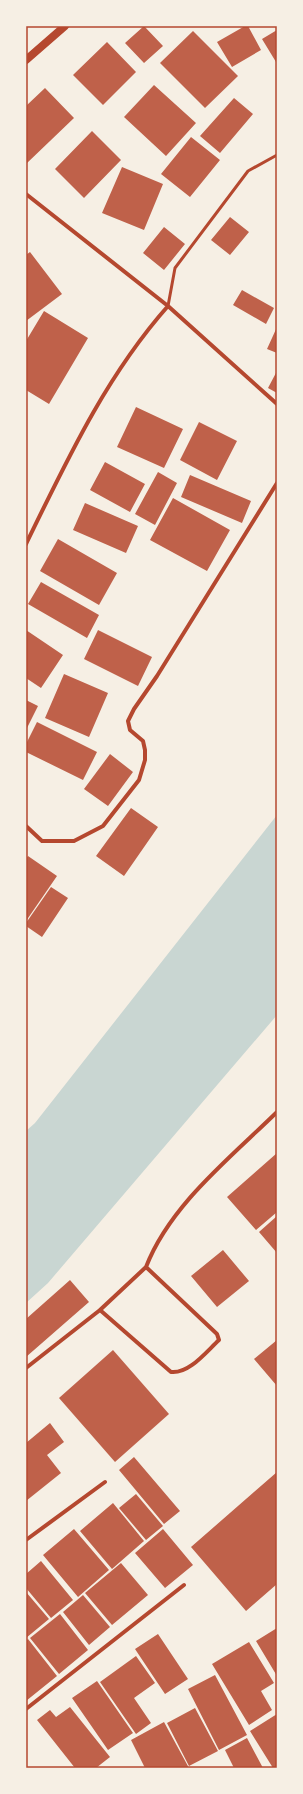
<svg xmlns="http://www.w3.org/2000/svg" width="303" height="1794" font-family="Raleway,sans-serif">
<style>
.water{fill:#c9d6d2}
.building{fill:#bf614a}
.lines{fill:none;stroke-linecap:round;stroke-linejoin:round}
.service{stroke:#b5482f;stroke-width:3}
.minor{stroke:#b5482f;stroke-width:4}
.secondary{stroke:#b5482f;stroke-width:8}
.neatline{fill:none;stroke:#b5482f;stroke-width:1.5}
</style>
<rect width="100%" height="100%" fill="#f6efe4"/>
<path class="water" d="M277,815V1015L48,1283L26,1303V1131L35,1123Z"/>
<path class="building" d="M144,26L163,46L144,63L125,43Z
M245,26H248L261,50L232,67L217,42Z
M277,30V61L276,62L262,39Z
M193,31L238,76L205,108L160,63Z
M107,42L136,72L103,105L73,75Z
M154,85L196,123L166,156L124,117Z
M45,88L74,118L26,164V106Z
M234,98L253,114L220,153L200,136Z
M92,131L121,160L84,198L55,169Z
M191,137L220,160L190,197L161,174Z
M122,167L163,184L144,230L102,213Z
M230,217L249,232L230,255L211,240Z
M164,227L185,244L164,270L143,253Z
M30,252L62,294L26,321V255Z
M242,290L274,308L266,324L233,305Z
M44,311L88,338L49,404L26,390V341Z
M277,327V353L267,349Z
M277,371V393L268,388Z
M136,407L183,429L164,468L117,447Z
M199,422L237,441L217,480L180,460Z
M105,462L145,484L130,512L90,490Z
M158,472L177,483L155,525L135,514Z
M190,475L251,501L242,523L181,497Z
M173,498L230,530L207,571L150,540Z
M85,503L138,526L126,553L73,530Z
M58,539L117,573L99,605L40,571Z
M41,582L99,615L87,638L28,604Z
M26,630L63,655L41,688L26,678Z
M98,630L152,657L138,686L84,659Z
M64,674L108,693L89,737L45,718Z
M26,700L38,706L26,730Z
M37,722L97,752L83,780L26,752V744Z
M110,754L133,772L108,806L84,789Z
M131,808L158,827L124,876L96,856Z
M28,856L57,876L26,921V859Z
M51,887L68,898L42,937L26,926V923Z
M277,1153V1212L256,1230L227,1197Z
M277,1216V1253L259,1232Z
M223,1250L249,1281L217,1307L191,1276Z
M70,1280L89,1302L26,1357V1319Z
M277,1340V1386L254,1359Z
M113,1350L169,1414L115,1462L59,1398Z
M50,1423L64,1442L47,1455L61,1473L26,1501V1443Z
M134,1457L180,1511L164,1524L119,1470Z
M277,1472V1584L246,1611L191,1547Z
M136,1494L163,1526L146,1540L119,1508Z
M113,1503L144,1541L112,1569L80,1531Z
M74,1529L109,1570L78,1597L43,1555Z
M163,1529L193,1565L165,1588L135,1553Z
M41,1561L73,1600L51,1618L26,1588V1574Z
M121,1563L148,1595L112,1625L85,1593Z
M26,1592L49,1619L26,1638Z
M83,1595L110,1627L89,1645L63,1612Z
M60,1614L88,1650L59,1674L30,1638Z
M277,1628V1676L256,1641Z
M158,1634L188,1679L165,1694L135,1649Z
M28,1639L57,1676L26,1701V1641Z
M249,1642L274,1683L261,1691L272,1710L249,1725L212,1664Z
M136,1656L155,1683L134,1698L151,1723L136,1734L100,1682Z
M215,1675L247,1735L219,1750L188,1689Z
M97,1681L133,1733L108,1750L72,1698Z
M70,1707L110,1757L96,1768H75L37,1720L50,1710L56,1717Z
M195,1708L218,1751L189,1766L167,1723Z
M277,1714V1768H273L250,1731Z
M164,1722L189,1768H145L131,1740Z
M247,1738L263,1768H234L225,1750Z"/>
<g class="lines">
<path class="service" d="M168,306L175,268L248,171L277,155"/>
<path class="minor" d="M26,194L168,306L277,404
M26,544C67,460 106,376 168,306
M26,826L42,841H74L103,826L139,780L145,760V750L143,741L130,730L128,721L134,709L157,676L277,483
M100,1310L146,1267
M26,1368L100,1310L171,1372C189,1374 206,1352 219,1340L217,1334L146,1267C170,1205 230,1158 277,1112
M26,1540L105,1482
M26,1709L184,1585"/>
<path class="secondary" d="M26,60L65,26"/>
</g>
<rect width="303" height="1794" fill="none" stroke="#f6efe4" stroke-width="54"/>
<rect x="27" y="27" width="249" height="1740" class="neatline"/>
</svg>
